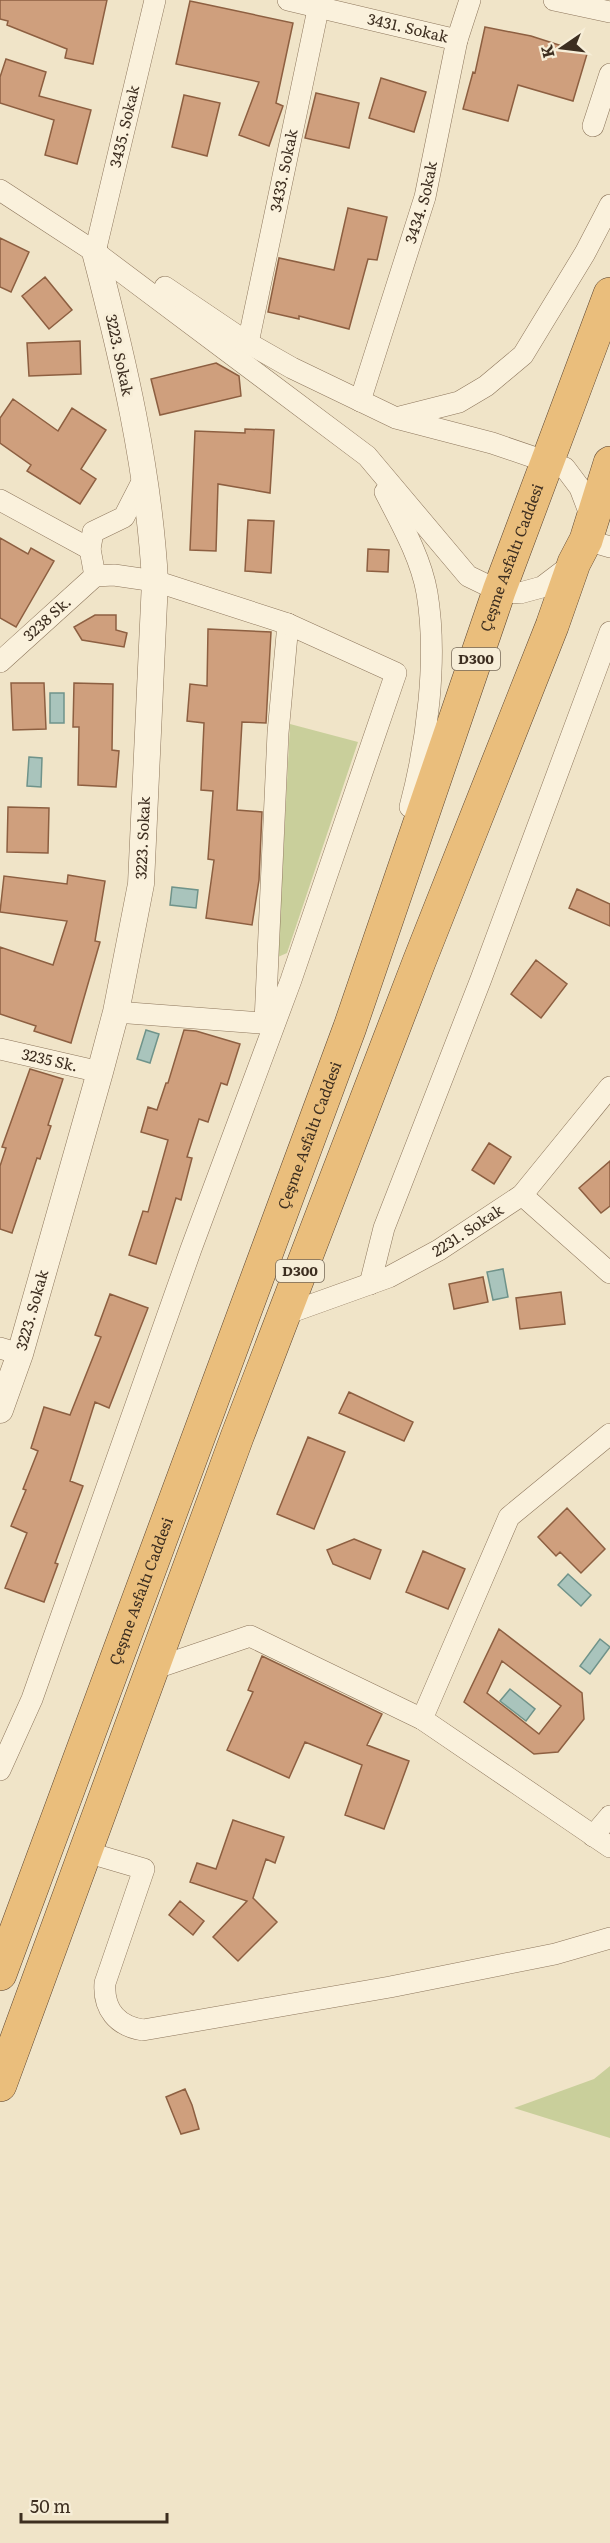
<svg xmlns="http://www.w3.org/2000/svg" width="610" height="2543" font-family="Literata,serif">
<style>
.green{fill:#c9cf9b}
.water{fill:#a9c4bc;stroke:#6f938a;stroke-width:1.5}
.building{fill:#cf9f7d;stroke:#8d5f41;stroke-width:1.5;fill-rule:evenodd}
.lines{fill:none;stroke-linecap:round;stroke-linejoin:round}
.minor-casing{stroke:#8d765c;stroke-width:22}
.tertiary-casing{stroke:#8d765c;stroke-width:27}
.trunk-casing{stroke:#5b4430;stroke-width:34}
.minor{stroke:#faf1dc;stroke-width:21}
.tertiary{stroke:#faf1dc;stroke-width:26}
.trunk{stroke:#eabe7c;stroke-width:33}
.labels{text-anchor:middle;stroke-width:6;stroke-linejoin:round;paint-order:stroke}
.shield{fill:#f7eed8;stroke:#756857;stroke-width:1.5}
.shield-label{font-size:14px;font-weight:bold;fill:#3d2e20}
.street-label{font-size:15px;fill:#3d2e20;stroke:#f7eed8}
</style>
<rect width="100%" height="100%" fill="#f0e4c8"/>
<path class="green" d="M290,724L358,742L287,953L278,957Z
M610,2066V2138L514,2108L594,2079Z"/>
<path class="water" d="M50,693H64V723H50Z
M29,757L42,758L41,787L27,786Z
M172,887L198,890L196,908L170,905Z
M146,1030L159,1034L150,1063L137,1059Z
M503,1269L508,1297L493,1300L487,1272Z
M568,1574L591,1595L581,1606L558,1585Z
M600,1639L610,1647L590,1674L580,1666Z
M510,1689L535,1709L526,1721L500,1701Z"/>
<path class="building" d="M0,0H107L93,64L65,58L67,49L7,25L8,21L0,19Z
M190,1L293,23L276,103L283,106L269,146L239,135L259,82L176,64Z
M485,27L531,36L587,54L573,101L518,85L508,121L463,109L473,72L475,73Z
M6,59L46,72L39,96L91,110L77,164L45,155L54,120L0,103V77Z
M381,78L426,92L414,132L369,118Z
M316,93L359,103L349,148L305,138Z
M184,95L220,103L207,156L172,147Z
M348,208L387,217L377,260L368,259L349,329L299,316V319L268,312L279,258L334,270Z
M0,238L29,252L11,292L0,287Z
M45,277L72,310L49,329L22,296Z
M80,341L81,374L29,376L27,343Z
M216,363L239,376L241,396L160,415L151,379Z
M13,399L58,431L72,408L106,430L81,469L96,479L80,504L27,471L31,465L0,443V418Z
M245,429L274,430L270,493L218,484L216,551L190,550L195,431L245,433Z
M248,520L274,521L271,573L245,571Z
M0,538L28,554L31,548L54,561L16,627L0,618Z
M368,549L389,550L388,572L367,571Z
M95,615H116V630L127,633L124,647L82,640L74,627Z
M208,629L271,632L266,723L242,722L237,810L262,812L259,880L252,925L206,918L214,860L208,859L213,791L201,790L204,723L187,721L190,684L207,686Z
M11,683H44L46,729L13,730Z
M74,683L113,684L112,750L119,751L116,787L78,785L79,727H73Z
M8,807L49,808L48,853L7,852Z
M68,875L105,881L95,941L100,942L71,1043L34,1031L36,1026L0,1014V947L53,965L67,921L0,912L4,876L67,884Z
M577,889L610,904V926L569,908Z
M536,960L567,984L541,1018L511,994Z
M184,1030L196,1031L240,1044L227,1085L221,1083L208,1122L199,1119L187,1157L192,1158L181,1200L176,1198L156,1264L129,1255L143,1211L148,1212L168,1140L141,1132L148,1107L157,1110L166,1083H168Z
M30,1069L63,1079L48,1125L51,1126L40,1159L37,1158L12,1233L0,1229V1166L6,1148L2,1147Z
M489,1143L511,1157L494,1184L472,1170Z
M610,1161V1206L601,1213L579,1188Z
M483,1277L488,1302L454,1309L449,1284Z
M561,1292L565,1324L520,1329L516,1298Z
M110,1294L148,1308L109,1408L95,1402L70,1481L83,1486L55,1563L58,1564L44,1602L5,1588L27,1533L11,1526L26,1490L23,1489L38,1451L31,1448L44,1407L70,1415L101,1337L95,1335Z
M349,1392L413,1422L404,1441L339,1413Z
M308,1437L345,1452L314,1529L277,1514Z
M567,1508L605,1549L581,1573L560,1552L556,1556L538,1537Z
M354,1539L381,1550L370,1579L333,1564L327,1550Z
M423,1551L465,1569L448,1609L406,1592Z
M499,1629L582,1693L584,1719L558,1752L534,1754L464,1702ZM502,1661L561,1706L539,1734L487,1693Z
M262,1656L382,1714L367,1745L409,1761L384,1829L345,1815L362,1765L305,1742L289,1778L227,1750L253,1692L248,1690Z
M233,1820L284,1837L275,1863L266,1859L253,1898L277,1922L238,1961L213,1937L247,1901L190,1882L197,1863L216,1869Z
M180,1901L204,1921L193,1935L169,1915Z
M185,2089L192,2105L199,2129L181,2134L166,2097Z"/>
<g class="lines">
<defs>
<g id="minor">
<path id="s1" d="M288,0L457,40"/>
<path d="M554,0L610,12"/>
<path d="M593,126L610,74"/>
<path d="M0,190L95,252L367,456L468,576L499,591L520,593L542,587L571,565"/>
<path id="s2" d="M95,252L155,0"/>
<path d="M165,287L248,343L292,368L396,418L492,443L565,468L580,488L591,517"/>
<path id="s3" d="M248,343L320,0"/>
<path id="s4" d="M360,401L425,197L457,40L470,0"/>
<path d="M400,417L459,402L486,386L523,355L585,253L610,205"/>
<path d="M385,492C401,523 421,558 427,593C438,659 427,743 410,807"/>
<path d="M0,500L90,549"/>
<path d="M586,540L610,547"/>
<path id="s5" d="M0,662L95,576"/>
<path d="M116,1012L274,1024"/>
<path d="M265,1022L278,733L288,624"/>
<path id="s6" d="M0,1049L100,1072"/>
<path d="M522,1195L610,1273"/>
<path d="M370,1284L384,1228L481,979L610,632"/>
<path id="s7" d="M283,1315L389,1277L439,1250L522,1195L610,1087"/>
<path d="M0,1348L20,1354"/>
<path d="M153,1669L250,1636L422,1719L610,1847"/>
<path d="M422,1719L509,1517L610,1434"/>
<path d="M0,1770L32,1699L191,1249L291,980L396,673L288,624L155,581L114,575L95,576L90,549L93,532L124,517L144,478"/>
<path d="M593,1836L610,1816"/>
<path d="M86,1852L144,1869L105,1983C103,2009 117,2026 143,2030L390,1987L555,1954L610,1938"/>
</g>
<g id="tertiary">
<path id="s8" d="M0,1410L20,1354L100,1072L116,1012L141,884L155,581C149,470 123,359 95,252"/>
</g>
<g id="trunk">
<path id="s9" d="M0,1974L350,1027L499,591L610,294"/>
<path d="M0,2085L237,1437L419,962L552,626L574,563L586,540L610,463"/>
</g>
</defs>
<use href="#minor" class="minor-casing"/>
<use href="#tertiary" class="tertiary-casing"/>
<use href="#trunk" class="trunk-casing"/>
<use href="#minor" class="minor"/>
<use href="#tertiary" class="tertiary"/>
<use href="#trunk" class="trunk"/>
</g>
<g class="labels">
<g class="shield">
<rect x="452" y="648" width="48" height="22" rx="4.5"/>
<rect x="276" y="1260" width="48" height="22" rx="4.5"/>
</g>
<g class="shield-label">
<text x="476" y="664">D300</text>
<text x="300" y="1276">D300</text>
</g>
<g class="street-label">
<text dy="5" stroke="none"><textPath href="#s1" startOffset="123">3431. Sokak</textPath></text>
<text dy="5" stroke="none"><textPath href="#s2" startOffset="129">3435. Sokak</textPath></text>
<text dy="5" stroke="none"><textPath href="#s3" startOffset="176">3433. Sokak</textPath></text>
<text dy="5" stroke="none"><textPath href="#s4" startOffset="208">3434. Sokak</textPath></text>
<text transform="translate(119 355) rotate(78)" y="5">3223. Sokak</text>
<text dy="5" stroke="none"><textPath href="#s9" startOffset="1506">Çeşme Asfaltı Caddesi</textPath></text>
<text dy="5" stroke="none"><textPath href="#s5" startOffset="64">3238 Sk.</textPath></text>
<text dy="5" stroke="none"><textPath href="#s8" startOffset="591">3223. Sokak</textPath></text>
<text dy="5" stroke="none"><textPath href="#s6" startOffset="51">3235 Sk.</textPath></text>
<text dy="5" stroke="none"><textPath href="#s9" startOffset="894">Çeşme Asfaltı Caddesi</textPath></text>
<text dy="5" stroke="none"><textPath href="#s7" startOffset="204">2231. Sokak</textPath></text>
<text dy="5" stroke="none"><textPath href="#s8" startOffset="105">3223. Sokak</textPath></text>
<text dy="5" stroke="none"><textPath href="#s9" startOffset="408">Çeşme Asfaltı Caddesi</textPath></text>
</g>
</g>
<g transform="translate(562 48) rotate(256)" stroke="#f7eed8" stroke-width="4.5" paint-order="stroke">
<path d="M0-4.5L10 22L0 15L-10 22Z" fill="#3d2e20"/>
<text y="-9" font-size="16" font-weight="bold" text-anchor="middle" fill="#3d2e20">K</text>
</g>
<path d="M21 2513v9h146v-9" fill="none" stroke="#3d2e20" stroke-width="3"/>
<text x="30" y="2513" font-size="18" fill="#3d2e20" stroke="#f7eed8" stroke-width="4.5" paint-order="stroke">50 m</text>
</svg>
